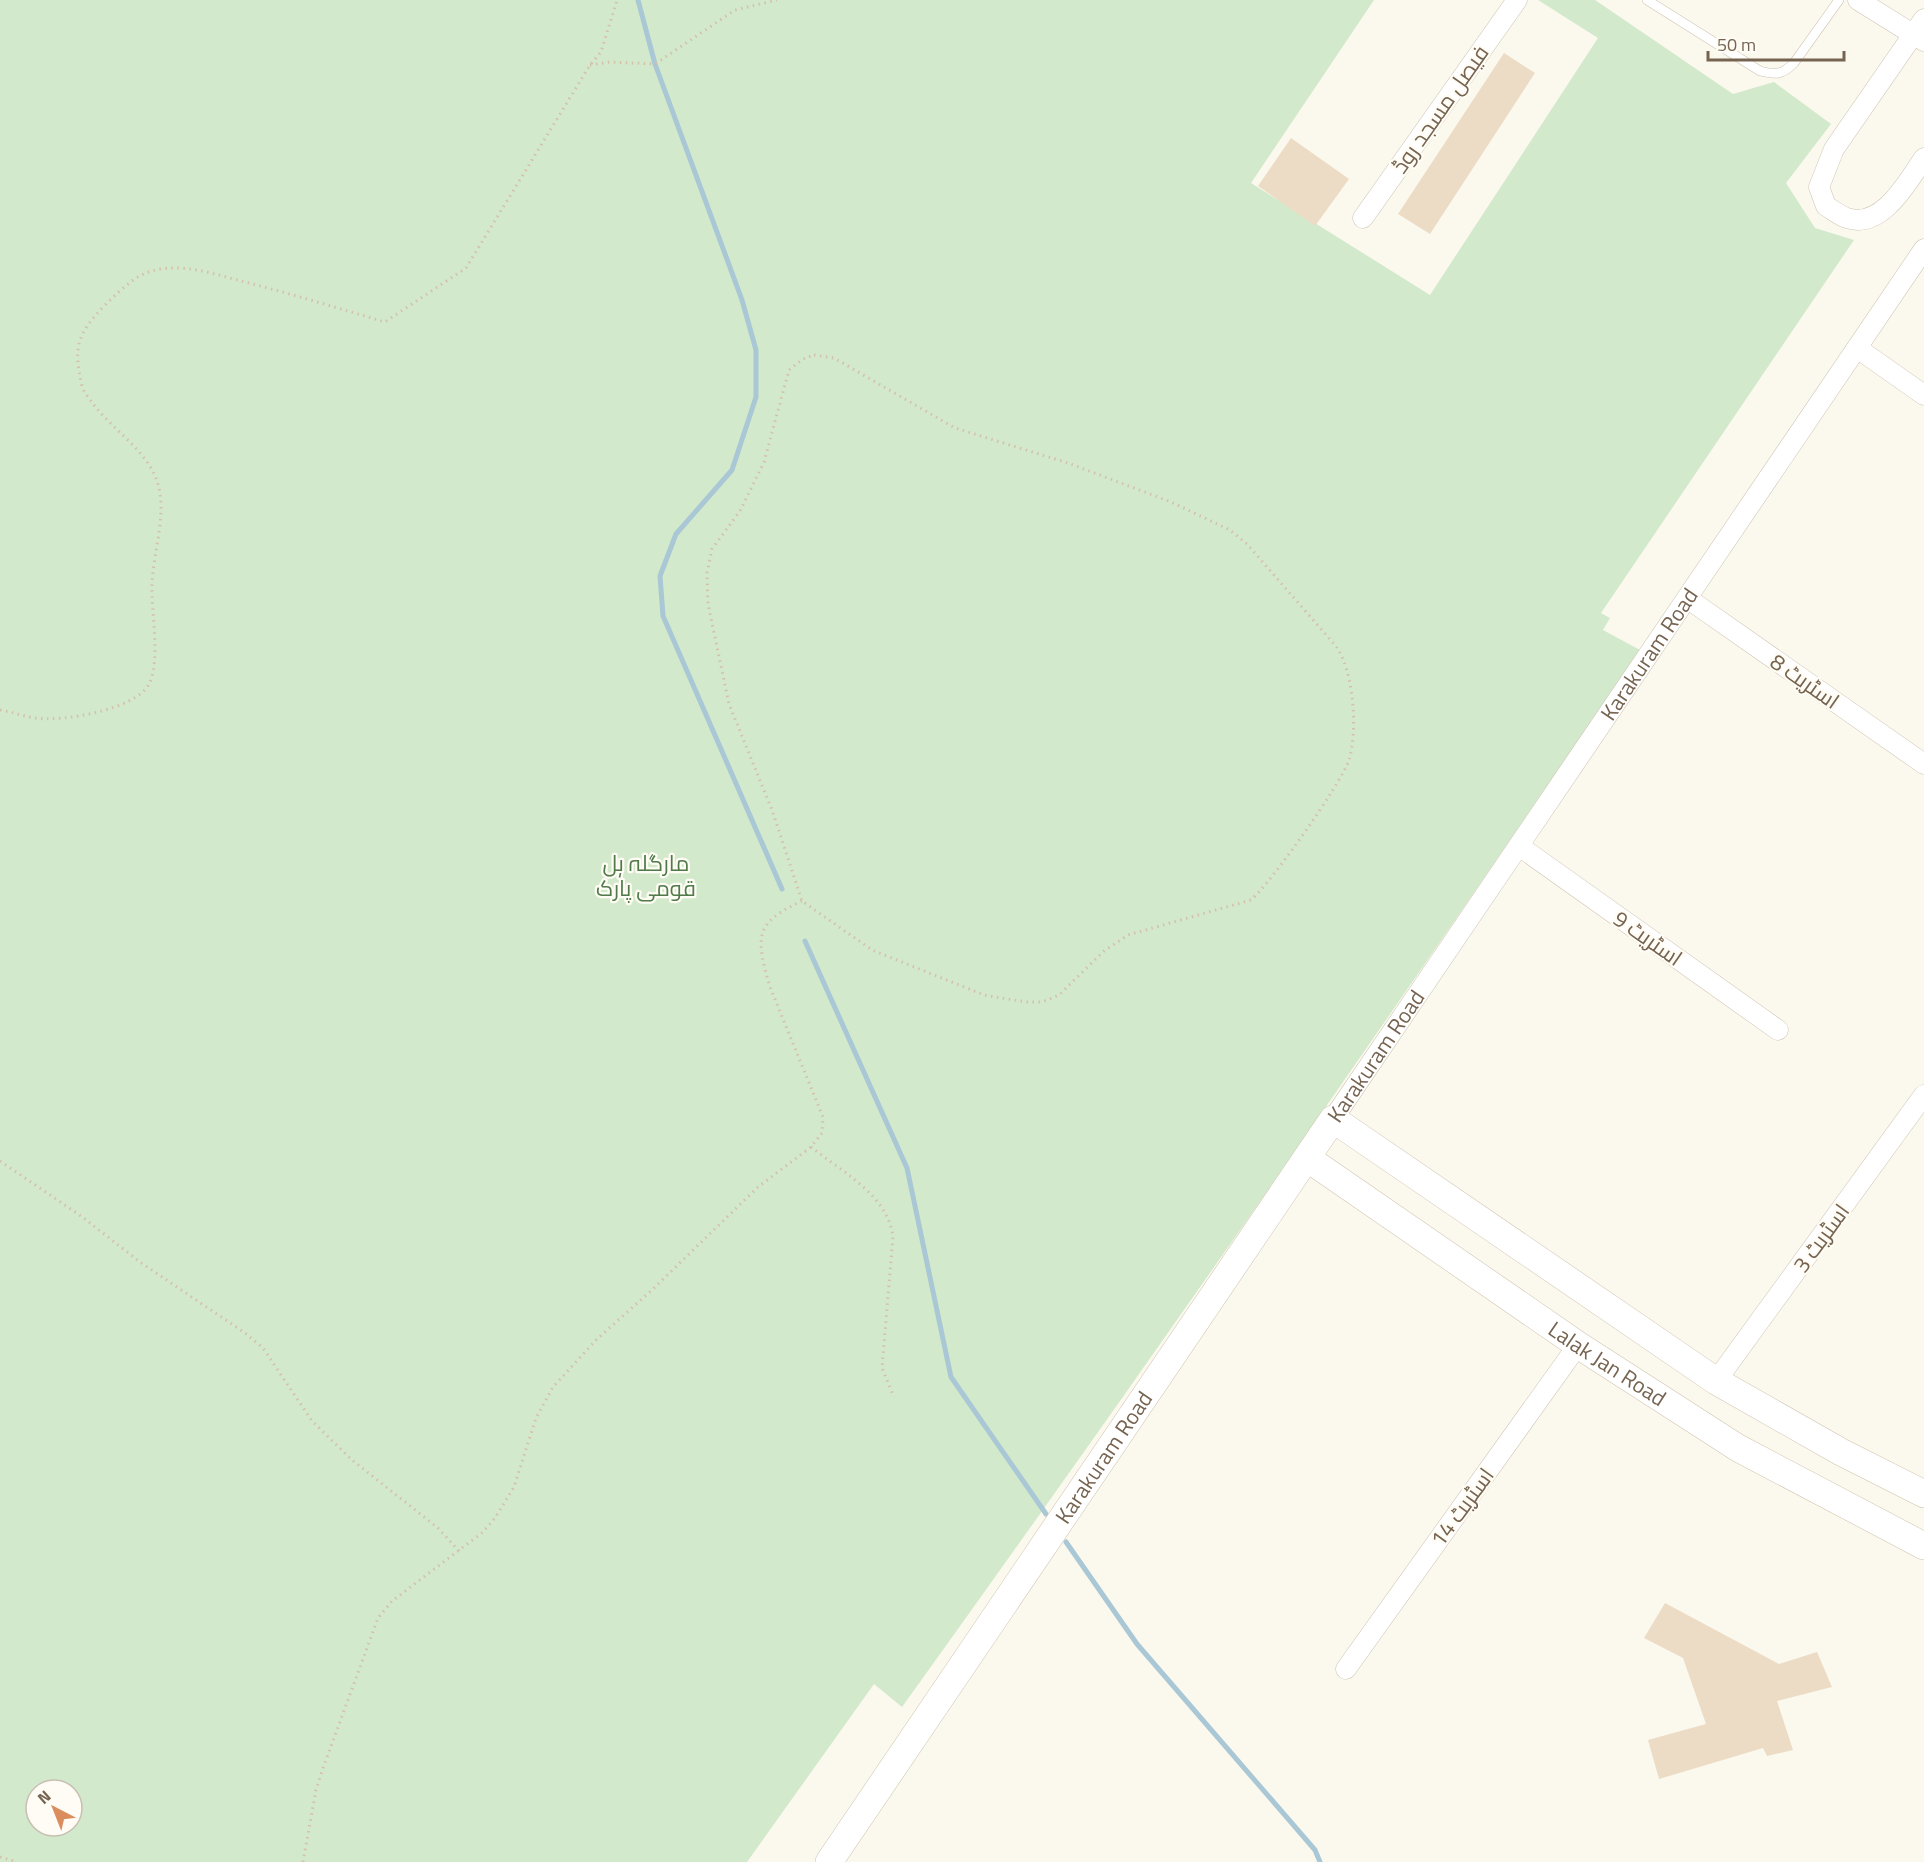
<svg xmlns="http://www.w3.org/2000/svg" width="1924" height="1862" font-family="'Titillium Web',Cairo,sans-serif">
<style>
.green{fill:#d3e9cc;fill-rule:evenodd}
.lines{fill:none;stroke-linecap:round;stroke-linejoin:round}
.stream{stroke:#a9c7d5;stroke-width:5}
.building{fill:#eddcc5}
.lane-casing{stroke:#cec3b3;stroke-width:10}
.street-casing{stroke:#cec3b3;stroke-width:21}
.secondary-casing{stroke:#d0c4b1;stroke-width:28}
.path{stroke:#d4c1a9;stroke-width:3;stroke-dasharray:1.5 4.5;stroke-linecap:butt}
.lane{stroke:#fff;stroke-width:9}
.street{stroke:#fff;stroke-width:20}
.secondary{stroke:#fff;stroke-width:27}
.labels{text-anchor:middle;stroke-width:4.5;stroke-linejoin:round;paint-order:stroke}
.street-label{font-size:22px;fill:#766451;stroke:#fefcf4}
.park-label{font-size:22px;fill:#507a4a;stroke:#fefcf4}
</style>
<rect width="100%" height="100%" fill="#fbf8ed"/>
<path class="green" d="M0,0H1374L1251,183L1430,295L1598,38L1538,0H1595L1733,94L1774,82L1831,124L1786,183L1815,228L1854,240L1601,613L1610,618L1603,630L1640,650C1398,1005 1153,1358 902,1707L874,1684L747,1862H0ZM36,1790H72V1826H36Z"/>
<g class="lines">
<path class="stream" d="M638,0L655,64L742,300L756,350V397L732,470L676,534L660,576L663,616L782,889
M805,941L907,1168L951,1377L1046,1514
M1066,1542L1137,1644L1315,1850L1320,1862"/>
</g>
<path class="building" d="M1504,53L1535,73L1430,234L1398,214Z
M1291,138L1349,179L1315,226L1258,186Z
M1665,1603L1779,1664L1817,1652L1832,1687L1777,1701L1793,1750L1767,1756L1763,1748L1659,1779L1648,1740L1706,1724L1683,1658L1644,1638Z"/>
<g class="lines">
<defs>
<path id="lane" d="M1647,0L1760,71C1776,75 1782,75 1794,63L1839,0"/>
<g id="street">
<path d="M1858,0L1924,41"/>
<path d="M1924,19L1834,149L1819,187L1826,206C1833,210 1840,216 1847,218C1882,230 1908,181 1924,158"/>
<path d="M1363,218L1517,0"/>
<path d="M1857,348L1924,395"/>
<path d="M1687,598L1924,764"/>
<path d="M1519,846L1778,1030"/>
<path id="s1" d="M1333,1119L1924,249"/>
<path d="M1716,1381L1924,1095"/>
<path d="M1346,1669L1578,1345"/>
</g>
<g id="secondary">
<path id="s2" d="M1307,1158L1578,1345L1738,1448L1924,1546"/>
<path id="s3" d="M829,1862L1333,1119L1716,1381L1841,1452L1924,1494"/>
</g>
</defs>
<use href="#lane" class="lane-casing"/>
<use href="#street" class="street-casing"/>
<use href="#secondary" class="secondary-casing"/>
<path class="path" d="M590,65L610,62L655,64L735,10L777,0
M814,355L834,358L955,428L1068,463L1171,502L1230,530L1247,544L1335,645C1354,669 1358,731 1349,760C1341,784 1270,884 1251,900L1128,935L1104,951L1059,995L1042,1002H1026L984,995L872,950L802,901L772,810L729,704L708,604L707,573L712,549L740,511L764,462L789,370L803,359Z
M0,710C12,712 23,716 35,718C62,722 135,710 149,684C161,661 151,611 152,585C153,552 168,513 157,481C147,451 113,430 94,405C90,399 84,393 82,386C73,347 77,334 105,305C122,289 137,272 161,269C188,265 215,274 241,281C289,293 337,308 385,322L466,268L590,65L601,52L617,0
M811,1147C842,1172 888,1195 893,1237L882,1368L894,1397
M0,1161L81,1216L140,1262L245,1333L263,1348L312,1421L352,1460L438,1528L459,1551
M0,1857L17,1862
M303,1862L316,1790L323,1768L378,1618L392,1601L483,1532L495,1518L514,1487L536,1418L553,1387L597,1339L654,1288L758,1187L811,1147L822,1133L823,1117L770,987C756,938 753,923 802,901"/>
<use href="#lane" class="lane"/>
<use href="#street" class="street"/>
<use href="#secondary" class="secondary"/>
</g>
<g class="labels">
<g class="street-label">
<text transform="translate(1440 109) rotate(-55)" y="8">فیصل مسجد روڈ</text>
<text dy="8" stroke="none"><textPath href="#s1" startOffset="562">Karakuram Road</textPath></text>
<text transform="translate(1805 681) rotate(35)" y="8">اسٹریٹ 8</text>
<text transform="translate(1648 938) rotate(35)" y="8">اسٹریٹ 9</text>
<text dy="8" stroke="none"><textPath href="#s1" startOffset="76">Karakuram Road</textPath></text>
<text transform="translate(1821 1238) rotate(-54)" y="8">اسٹریٹ 3</text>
<text dy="8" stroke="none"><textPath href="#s2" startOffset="364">Lalak Jan Road</textPath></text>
<text dy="8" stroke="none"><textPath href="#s3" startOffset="489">Karakuram Road</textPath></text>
<text transform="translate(1462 1507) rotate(-54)" y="8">اسٹریٹ 14</text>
</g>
<g class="park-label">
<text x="646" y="871">مارگلہ ہل<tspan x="646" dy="25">قومی پارک</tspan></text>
</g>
</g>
<g transform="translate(54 1808) rotate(318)"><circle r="28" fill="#fefcf4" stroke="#c8bfb3" stroke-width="1.5"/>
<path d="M0-4.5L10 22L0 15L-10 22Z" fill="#da8e5e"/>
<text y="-9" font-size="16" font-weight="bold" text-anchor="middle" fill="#766451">N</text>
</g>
<path d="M1708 51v9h136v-9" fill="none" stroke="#766451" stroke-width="3"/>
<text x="1717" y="51" font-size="18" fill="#766451" stroke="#fefcf4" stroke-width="4.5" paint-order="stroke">50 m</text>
</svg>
